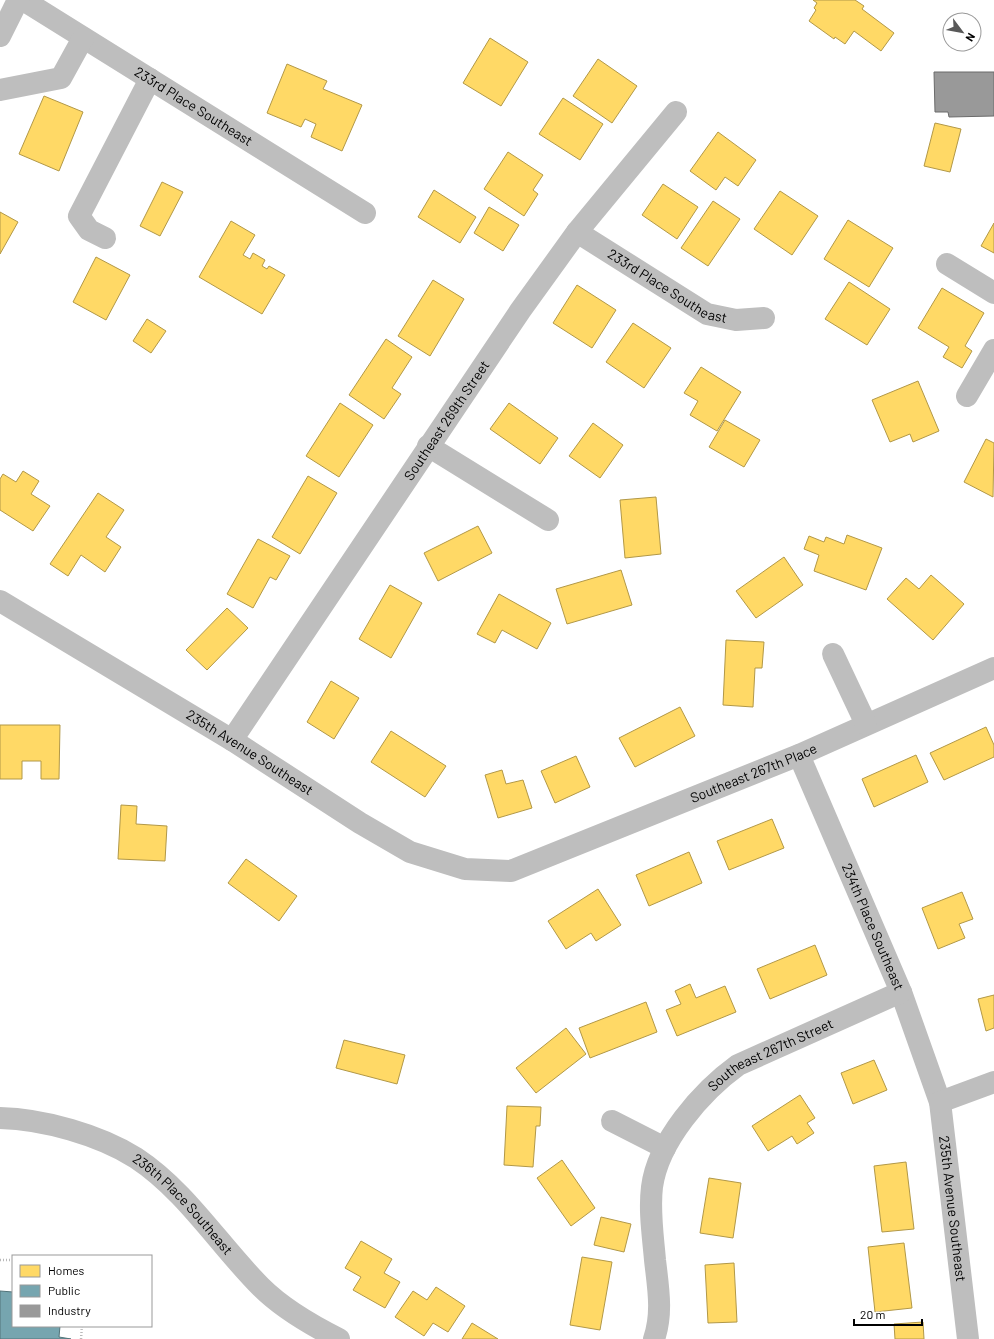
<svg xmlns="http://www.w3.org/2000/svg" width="994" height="1339" font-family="Barlow,sans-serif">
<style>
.homes{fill:#ffd966;stroke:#b29847}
.public{fill:#76a5af;stroke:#53747a}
.industry{fill:#999;stroke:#6b6b6b}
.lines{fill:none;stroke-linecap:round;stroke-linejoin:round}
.path{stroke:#b9b9b9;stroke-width:2.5;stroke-dasharray:1 2;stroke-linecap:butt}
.minor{stroke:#bebebe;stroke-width:22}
.labels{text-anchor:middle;stroke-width:4;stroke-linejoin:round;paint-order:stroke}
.street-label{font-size:14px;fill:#000;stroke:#fff}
</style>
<rect width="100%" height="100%" fill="#fff"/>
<path class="homes" d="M813,0H855L864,6L862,9L894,33L881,51L854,31L845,44L835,37L834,39L809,21L816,10L814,8L817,3Z
M490,38L528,62L501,106L463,83Z
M598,59L637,86L612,123L573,96Z
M287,64L327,81L323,89L362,105L342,151L311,137L316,124L305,119L301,127L267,113Z
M44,96L83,112L59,171L19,154Z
M563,98L603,124L580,160L539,134Z
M935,123L961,129L950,172L924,166Z
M718,132L756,160L738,186L725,177L716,190L690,171Z
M508,152L543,175L533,190L538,194L524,216L484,189Z
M162,182L183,192L160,236L140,226Z
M663,184L698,207L677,239L642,215Z
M434,190L476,217L460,243L418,217Z
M780,191L818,216L792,255L754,229Z
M713,201L740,219L708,266L681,248Z
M489,207L519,225L503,251L474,233Z
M0,212L18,222L0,254Z
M848,220L893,248L869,287L824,259Z
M231,221L255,235L243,255L250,259L253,253L265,260L262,266L267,269L269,266L285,275L262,314L199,277Z
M994,223V253L981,246Z
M96,257L130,275L106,320L73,302Z
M433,280L464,299L430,356L398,336Z
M849,282L890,309L867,345L825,319Z
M577,285L616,310L592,348L553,323Z
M942,288L984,313L965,346L972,351L962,368L943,357L949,347L918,328Z
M147,319L166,331L151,353L133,341Z
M633,323L671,348L644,388L606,362Z
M386,339L412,357L392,388L401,394L384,419L349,395Z
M701,367L741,392L717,431L690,415L698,401L684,393Z
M918,381L939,431L913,442L910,434L890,442L872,400Z
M340,403L373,425L339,477L306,456Z
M509,403L558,438L540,464L490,429Z
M725,420L760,440L744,467L709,447Z
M593,423L623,445L600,478L569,456Z
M986,439L994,443L993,497L964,482Z
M23,471L39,481L31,494L50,506L33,531L0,510V479L3,474L16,482Z
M308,476L337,493L300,554L272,537Z
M98,493L124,510L106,537L121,547L105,572L81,555L68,576L50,564Z
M656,497L661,554L625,558L620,500Z
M478,526L492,553L438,581L424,553Z
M847,535L882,548L866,590L814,571L819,555L804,549L809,536L824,542L826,537L844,544Z
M258,539L290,556L276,580L270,577L253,608L227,594Z
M784,557L803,585L756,618L736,591Z
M621,570L632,605L567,624L556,589Z
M931,575L964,604L933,640L887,599L906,578L919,589Z
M390,585L422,603L391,658L359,639Z
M499,594L551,623L537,649L502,630L495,643L477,634Z
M227,608L248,628L207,670L186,650Z
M726,640L764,642L762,668H755L753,707L723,705Z
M331,681L359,698L334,739L307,722Z
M680,707L695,736L635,767L619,738Z
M0,725H60L59,779H41V761H22V779H0Z
M986,727L994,745V757L944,780L930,753Z
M391,731L446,766L425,797L371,762Z
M916,755L928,782L874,807L862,779Z
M576,756L590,787L555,803L541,771Z
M502,770L506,784L523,780L532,808L498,818L485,775Z
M121,805L137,806L136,824L167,826L165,861L118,859Z
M772,819L784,848L729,870L717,841Z
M689,852L702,883L649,906L636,875Z
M246,859L297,896L279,921L228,883Z
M598,889L621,925L596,941L591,933L566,949L548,921Z
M962,892L973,919L959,924L965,938L938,949L922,908Z
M815,945L827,975L770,999L757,969Z
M690,984L696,998L725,986L736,1012L677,1036L666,1010L681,1004L675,991Z
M994,995V1028L986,1031L978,999Z
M646,1002L657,1032L590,1058L579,1028Z
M566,1028L586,1054L536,1093L516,1068Z
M344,1040L405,1055L397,1084L336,1068Z
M874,1060L887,1090L853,1104L841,1073Z
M800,1095L815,1118L807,1123L814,1133L797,1144L792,1136L768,1151L752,1126Z
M507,1106L541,1107L540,1126H536L533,1167L504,1165Z
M562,1160L595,1208L571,1226L537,1178Z
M906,1162L914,1229L882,1232L874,1166Z
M709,1178L741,1183L733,1238L700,1233Z
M601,1217L631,1224L624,1252L594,1245Z
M361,1241L392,1259L384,1273L400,1282L385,1308L353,1290L361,1277L345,1268Z
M904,1243L912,1308L875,1312L868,1247Z
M582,1257L612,1262L600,1330L570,1325Z
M734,1263L737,1322L708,1323L705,1265Z
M436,1287L465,1306L448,1332L433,1323L424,1336L395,1317L413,1291L427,1300Z
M923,1322L924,1339H895L894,1324Z
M472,1323L498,1339H462Z"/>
<path class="public" d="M0,1291L13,1292V1326H60L59,1337L71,1339H0Z"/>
<path class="industry" d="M934,72H994V116L949,117L948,112H935Z"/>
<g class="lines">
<path class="path" d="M0,1260H13
M81,1339L82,1326"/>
<g class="minor">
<path id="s1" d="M23,0L365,213"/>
<path d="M0,36L18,0"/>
<path d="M0,90L61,78L83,38"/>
<path id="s2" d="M577,232L707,314L736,320L764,318"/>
<path d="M105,238L89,230L79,216L150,79"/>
<path d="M947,264L994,293"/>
<path d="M967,396L994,350"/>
<path d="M428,446L548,520"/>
<path id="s3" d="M0,601L232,740L360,823L410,852L465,869L511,871L799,755L994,668"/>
<path d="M833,654L866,724"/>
<path id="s4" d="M232,740L520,311L577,232L676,112"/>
<path id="s5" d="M799,755L901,992L940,1102L968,1339"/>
<path d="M940,1102L994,1082"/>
<path id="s6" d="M0,1118C43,1119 100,1135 136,1158C186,1191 219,1245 261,1287C283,1309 311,1325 339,1339"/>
<path d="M612,1121L665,1148"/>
<path id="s7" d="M654,1339C663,1313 658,1287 655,1260C653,1236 649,1211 652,1187C658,1141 702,1091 738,1065L901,992"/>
</g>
</g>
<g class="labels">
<g class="street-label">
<text dy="5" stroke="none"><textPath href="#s1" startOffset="201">233rd Place Southeast</textPath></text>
<text dy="5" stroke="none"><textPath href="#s2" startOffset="106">233rd Place Southeast</textPath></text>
<text dy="5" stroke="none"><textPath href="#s4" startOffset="385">Southeast 269th Street</textPath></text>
<text dy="5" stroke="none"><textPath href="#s3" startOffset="292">235th Avenue Southeast</textPath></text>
<text dy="5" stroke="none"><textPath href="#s3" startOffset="846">Southeast 267th Place</textPath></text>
<text dy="5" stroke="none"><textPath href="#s5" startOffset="187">234th Place Southeast</textPath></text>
<text dy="5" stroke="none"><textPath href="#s7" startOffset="339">Southeast 267th Street</textPath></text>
<text dy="5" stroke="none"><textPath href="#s6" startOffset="209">236th Place Southeast</textPath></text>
<text dy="5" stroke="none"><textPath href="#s5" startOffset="482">235th Avenue Southeast</textPath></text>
</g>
</g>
<rect x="12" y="1255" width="140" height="72" fill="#ffffff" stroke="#999999"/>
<rect x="20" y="1265" width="20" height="12" fill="#ffd966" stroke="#999999"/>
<text x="48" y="1275" font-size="12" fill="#000000">Homes</text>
<rect x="20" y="1285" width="20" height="12" fill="#76a5af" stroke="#999999"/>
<text x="48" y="1295" font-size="12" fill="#000000">Public</text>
<rect x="20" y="1305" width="20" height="12" fill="#999999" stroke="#999999"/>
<text x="48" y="1315" font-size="12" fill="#000000">Industry</text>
<g transform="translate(962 32) rotate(122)"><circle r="19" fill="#ffffff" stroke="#999999"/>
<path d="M0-3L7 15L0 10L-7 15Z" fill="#595959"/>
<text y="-6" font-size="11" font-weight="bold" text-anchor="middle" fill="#000000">N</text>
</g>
<path d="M854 1319v6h68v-6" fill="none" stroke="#000000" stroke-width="2"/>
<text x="860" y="1319" font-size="12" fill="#000000" stroke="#ffffff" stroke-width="3" paint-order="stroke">20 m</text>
</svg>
